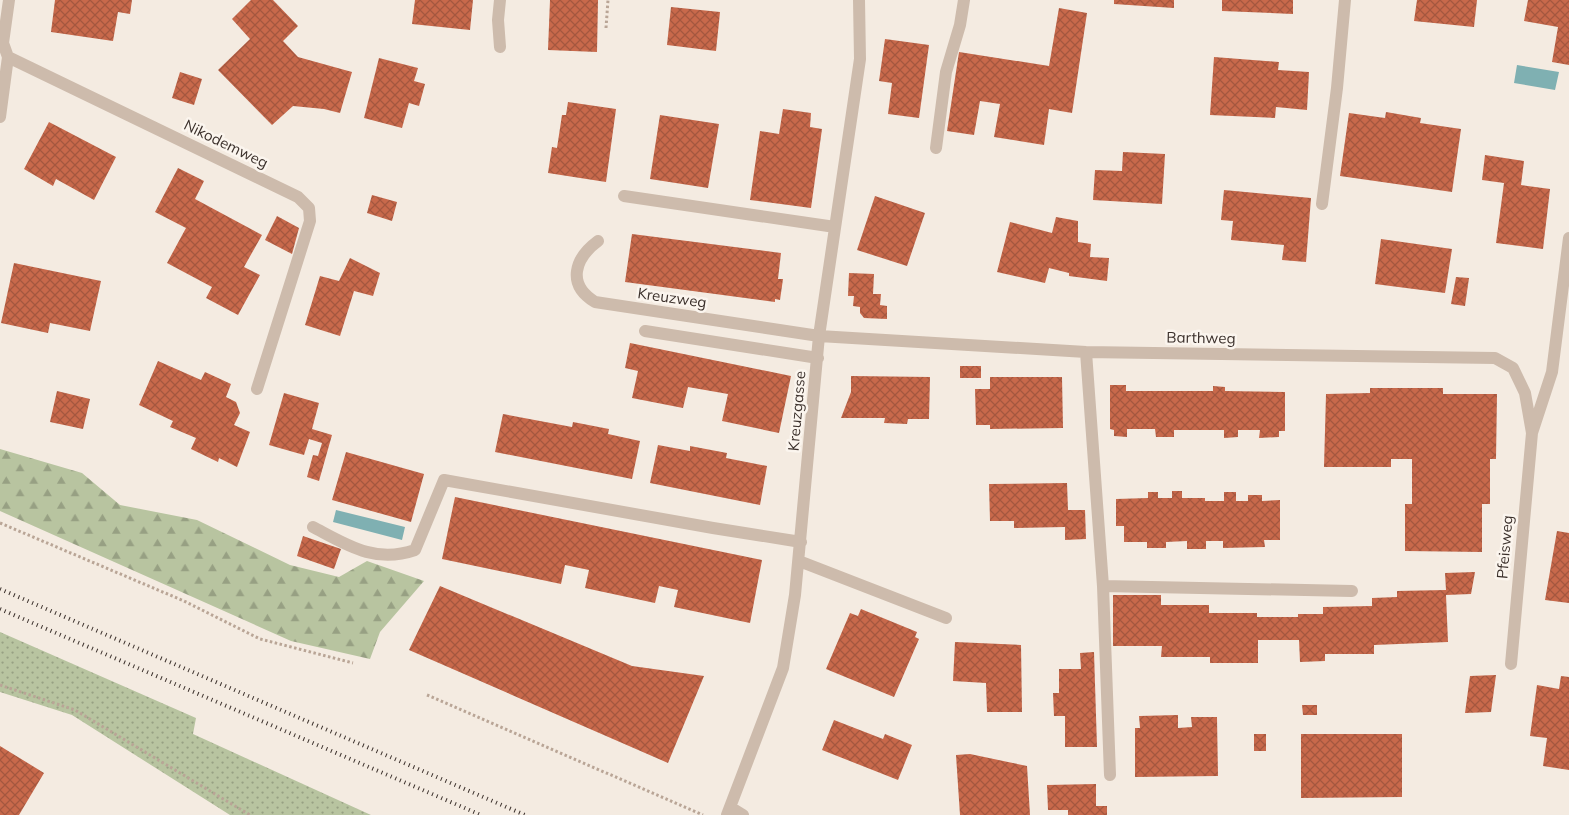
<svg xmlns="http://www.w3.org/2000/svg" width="1569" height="815" font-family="Mulish,sans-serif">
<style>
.green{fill:url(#green-dots)}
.forest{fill:url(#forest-firs)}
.water{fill:#7fb0b2}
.building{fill:url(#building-cross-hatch)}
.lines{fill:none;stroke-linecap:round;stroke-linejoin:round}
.path{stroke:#b9a596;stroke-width:3;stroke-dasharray:2.5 2.5;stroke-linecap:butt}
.minor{stroke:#cdbbac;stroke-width:12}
.rail{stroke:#3b302b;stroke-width:4;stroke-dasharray:1 4;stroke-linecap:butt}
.labels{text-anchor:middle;stroke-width:5;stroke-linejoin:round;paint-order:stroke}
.street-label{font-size:15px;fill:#3b302b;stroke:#fbf5ee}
</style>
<defs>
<pattern id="green-dots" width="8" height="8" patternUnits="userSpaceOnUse" patternTransform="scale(1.25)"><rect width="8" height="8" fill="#b8c4a0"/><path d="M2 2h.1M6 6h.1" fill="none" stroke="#97a083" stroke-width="1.8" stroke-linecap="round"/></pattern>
<pattern id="forest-firs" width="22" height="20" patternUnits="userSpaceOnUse" patternTransform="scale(1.25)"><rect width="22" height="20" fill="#b8c4a0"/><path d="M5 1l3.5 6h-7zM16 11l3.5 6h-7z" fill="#97a083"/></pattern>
<pattern id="building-cross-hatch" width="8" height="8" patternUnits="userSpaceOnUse" patternTransform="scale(1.25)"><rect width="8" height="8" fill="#c8694b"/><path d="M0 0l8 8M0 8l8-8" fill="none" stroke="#a4573f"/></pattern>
</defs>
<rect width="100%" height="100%" fill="#f4ebe1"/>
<path class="green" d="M0,632L196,718L193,734L371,815H230L72,715L0,692Z"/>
<path class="forest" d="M0,449L82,473L120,505L197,520L290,565L339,577L367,561L424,581L380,632L370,659L291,641L0,511Z"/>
<path class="water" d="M1517,65L1559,72L1555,90L1514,83Z
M336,510L405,527L402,540L333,522Z"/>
<path class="building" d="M55,0H132L130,14L118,12L113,41L51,32Z
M251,0H273L298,26L283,41L298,57L352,72L340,113L324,109L293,106L272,125L218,70L250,39L232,19Z
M415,0H473L470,30L412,24Z
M550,0H598L597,52L548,50Z
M1114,0H1174V8L1114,4Z
M1222,0H1293V14L1222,11Z
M1417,0H1477L1474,27L1414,21Z
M1528,0H1569V65L1552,62L1558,27L1524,21Z
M671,7L720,12L716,51L667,45Z
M1059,8L1087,13L1072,113L1049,109L1044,145L994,137L1000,104L980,101L974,135L947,131L959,52L1049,66Z
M885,39L929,45L919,118L888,114L892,83L879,81Z
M1214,57L1279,62L1278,70L1309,72L1307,110L1276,107L1275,118L1210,115Z
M379,58L418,68L414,81L425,84L419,106L409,103L402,128L364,118Z
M180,72L202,79L194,105L172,98Z
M568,102L616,109L606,182L548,173L552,147L557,148L562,115H566Z
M783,109L811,113L810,127L822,129L811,208L750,200L760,131L779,134Z
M1386,112L1421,118L1420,123L1461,129L1452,192L1340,176L1349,113L1385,118Z
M660,115L719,124L708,188L650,179Z
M49,122L116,157L94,200L56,179L53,186L24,169Z
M1123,152L1165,154L1162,204L1093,200L1095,170L1122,171Z
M1485,155L1524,161L1521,185L1550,189L1543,249L1496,243L1504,183L1482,180Z
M178,168L204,181L195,199L262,235L244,267L260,275L238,315L206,298L212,287L167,263L186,228L155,212Z
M1224,190L1311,198L1306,262L1282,260L1284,245L1231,240L1233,221L1221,220Z
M372,195L397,202L392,221L367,213Z
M875,196L925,213L907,266L857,250Z
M277,216L299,228L292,254L265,240Z
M1056,217L1078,221V242L1091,244L1090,257L1109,258L1107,281L1069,276V273L1049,268L1045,283L997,272L1010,222L1052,233Z
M632,234L781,253L778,279H783L780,300L775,299V302L625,282Z
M1381,239L1452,249L1445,293L1375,284Z
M350,258L380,273L373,296L354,291L340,336L305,325L320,276L339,281Z
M14,263L101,281L90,331L50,323L48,333L1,323Z
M849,273L874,274L873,294H881L880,305L887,306V319L864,318L860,313V307L853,306L854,296H848Z
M1456,277L1469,278L1465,306L1451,304Z
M630,343L791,376L779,433L722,421L728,394L688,387L683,408L632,398L638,371L625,368Z
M158,361L201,380L205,372L231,384L226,397L236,402L240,413L234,425L250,432L237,467L219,458L218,462L191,449L196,438L170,427L173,421L139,405Z
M960,366H981V378H960Z
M851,376L930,377L929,419H908L907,424L884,423L885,418H841L851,392Z
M990,377H1062L1063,428L990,429V425H976L975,389H990Z
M1110,385H1126V391H1213V386L1225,387V391L1285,392V431H1279V437L1259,438L1260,430H1238V437L1224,438V430H1174V437H1156L1155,429H1127V437L1114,436V430L1110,429Z
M1370,388H1443V394H1497L1496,459H1490V504H1482V552L1405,551V504H1412V459H1391V467H1324L1326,394L1370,393Z
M57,391L90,399L83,429L50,422Z
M284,393L319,403L312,429L332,435L319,481L307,477L313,455L318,456L322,443L309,439L304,455L269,445Z
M503,414L572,427L573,422L609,429L608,434L640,441L632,479L495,452Z
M658,445L690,451V446L727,453L726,458L767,466L760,505L650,483Z
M346,452L424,474L411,522L332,500Z
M1067,483L1068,510H1085L1086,539L1065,540V527L1014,528V521H990L989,484Z
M1172,491H1182V498H1205V501H1224V492H1236V501H1248V495H1262V501L1280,500V540H1264L1265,547L1223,548V541H1206V549H1187V541L1166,542V548H1147V542H1124V526H1116V499L1148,498V492H1158V498H1172Z
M455,497L762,560L750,623L674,607L678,590L659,586L655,603L585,588L589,570L565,565L561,584L442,559Z
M1557,531L1569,533V603L1545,600Z
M303,536L341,549L334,569L297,556Z
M1475,572L1471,594L1446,595L1448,642L1374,645V654H1325V661L1300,662L1299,640H1258V663H1210V657H1161L1162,646H1113V595H1161V605H1209V613H1257V617H1298V614H1323V607L1372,606V598L1397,597V591L1446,590L1445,573Z
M440,586L632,666L704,676L668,763L409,650Z
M861,609L917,632L915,637L919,639L894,697L826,669L850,613L858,616Z
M955,642L1021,645L1022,712H987L986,683L953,681Z
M1094,652L1097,747H1065V716H1054L1053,693H1059V669H1081L1080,653Z
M1496,675L1491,712L1465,713L1470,676Z
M1561,676L1569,677V770L1543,766L1547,738L1530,736L1537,685L1559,689Z
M1302,705H1317V715H1303Z
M1178,715V728L1192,727L1191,717H1217L1218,776L1135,777V728H1140L1139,716Z
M834,720L883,739L885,734L912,745L898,780L822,750Z
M1254,734H1266V751H1254Z
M1301,734H1402V797L1301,798Z
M0,746L44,773L19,815H0Z
M970,754L1027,766L1030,815H960L956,755Z
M1096,784V806H1107V815H1068V810H1048L1047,785Z"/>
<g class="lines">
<path class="path" d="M606,28L608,0
M0,523L184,601L260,639L353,663
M0,685L75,710L250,815
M427,695L703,815"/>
<path class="minor" d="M9,0L3,43L8,57L298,197L309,208L310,221L257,389
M500,0L498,20L500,47
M0,117L8,57
M936,148L946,72L960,25L964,0
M624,196L835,227
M1322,204L1337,88L1345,0
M598,241C575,258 566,284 595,302L819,336L1086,352L1495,358L1513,368L1525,393L1532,433
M645,331L818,358
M1086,352L1103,586L1110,775
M313,527C347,545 375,564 415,550L444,480L713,528L801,542
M799,561L946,618
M1103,586L1352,591
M1511,664L1532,433L1552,372L1569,238
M730,807L743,815
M727,815L783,668L795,595L819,336L860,59L859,0"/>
<path class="rail" d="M0,589L525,815
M0,609L481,815"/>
</g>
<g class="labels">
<g class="street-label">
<text transform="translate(226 144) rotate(26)" y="5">Nikodemweg</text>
<text transform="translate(672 298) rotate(8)" y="5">Kreuzweg</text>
<text transform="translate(1201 338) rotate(1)" y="5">Barthweg</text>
<text transform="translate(797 411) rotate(-85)" y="5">Kreuzgasse</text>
<text transform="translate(1505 547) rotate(-85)" y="5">Pfeisweg</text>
</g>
</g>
</svg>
